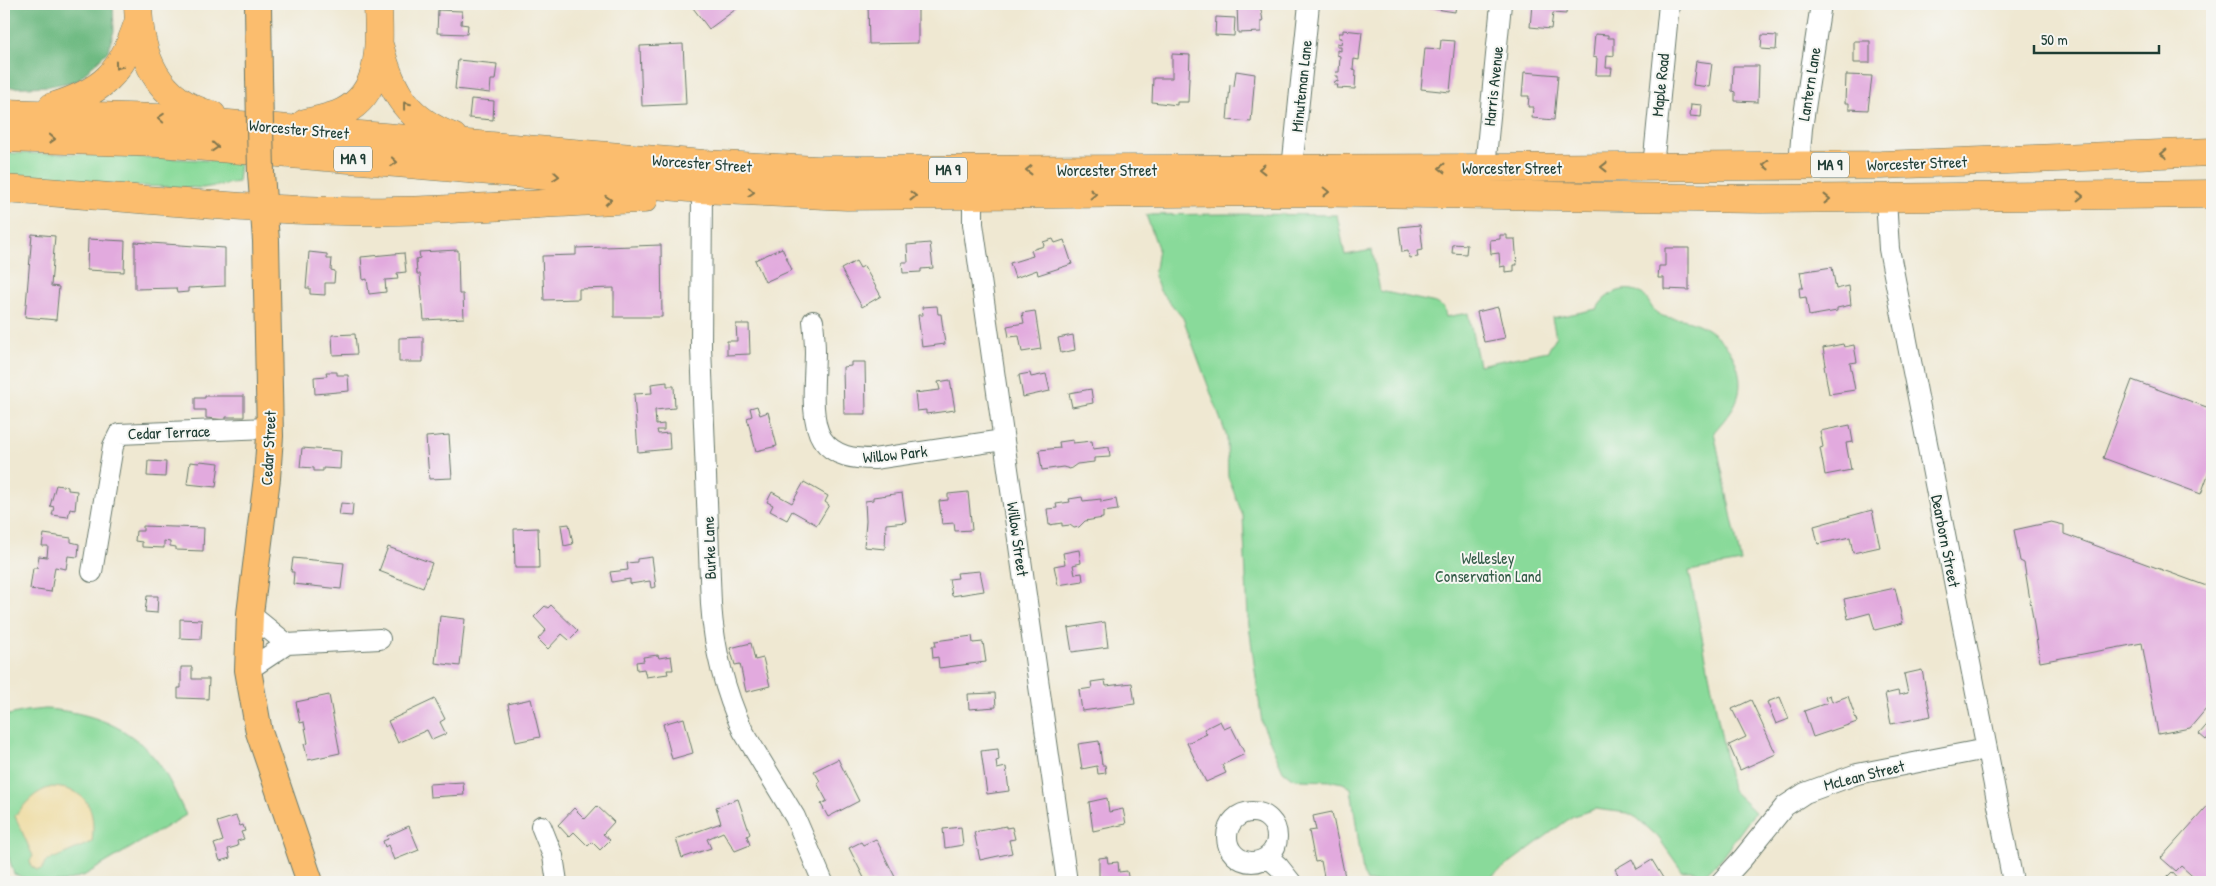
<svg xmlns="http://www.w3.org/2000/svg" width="2216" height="886" font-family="'Patrick Hand',sans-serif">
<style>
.green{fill:#89da9a;stroke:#548c67}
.forest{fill:#6eba82;stroke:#467c5b}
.sand{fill:#eeda9e;stroke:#868c69}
.building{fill:#e2aade}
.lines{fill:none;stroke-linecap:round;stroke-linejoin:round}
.minor-casing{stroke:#68796b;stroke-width:22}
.major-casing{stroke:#68796b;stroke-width:28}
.highway-casing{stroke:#68796b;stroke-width:29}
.minor{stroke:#fff;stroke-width:20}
.major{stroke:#fbbd6e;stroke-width:26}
.highway{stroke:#fbbd6e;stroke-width:28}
.major-bridge-casing{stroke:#68796b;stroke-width:28;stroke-linecap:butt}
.major-bridge{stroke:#fbbd6e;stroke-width:26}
.oneway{stroke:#82774e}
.labels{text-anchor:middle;stroke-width:4;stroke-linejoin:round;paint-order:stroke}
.shield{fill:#f6f6f2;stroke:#60746d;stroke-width:1}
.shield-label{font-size:15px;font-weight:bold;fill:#1f3d34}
.street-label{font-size:16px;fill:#1f3d34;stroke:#f6f6f2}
.park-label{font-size:16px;fill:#345c48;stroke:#f6f6f2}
</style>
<rect width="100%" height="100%" fill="#f6f6f2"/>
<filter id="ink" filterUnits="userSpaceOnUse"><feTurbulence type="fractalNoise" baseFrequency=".02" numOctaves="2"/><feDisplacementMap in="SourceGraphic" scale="10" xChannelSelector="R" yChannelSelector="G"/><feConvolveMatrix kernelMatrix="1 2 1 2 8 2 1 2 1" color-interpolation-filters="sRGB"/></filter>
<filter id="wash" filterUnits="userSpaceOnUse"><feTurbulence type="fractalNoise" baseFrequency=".0096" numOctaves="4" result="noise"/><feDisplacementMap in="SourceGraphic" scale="20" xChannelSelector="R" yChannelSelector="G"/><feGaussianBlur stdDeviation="1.12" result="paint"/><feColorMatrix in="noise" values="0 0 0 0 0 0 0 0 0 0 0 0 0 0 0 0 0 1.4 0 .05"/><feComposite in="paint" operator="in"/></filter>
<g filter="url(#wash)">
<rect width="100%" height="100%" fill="#efe8d2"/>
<path class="green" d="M4,153L81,154L240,162L238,182L203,188L137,186L4,177Z
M1225,214L1337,215L1345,255L1372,250L1380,291L1436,303L1444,308L1446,317L1468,313L1479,365L1548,351L1556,337L1552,318L1597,309C1604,294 1626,283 1642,294C1652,302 1650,313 1666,317C1675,319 1684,318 1693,322C1721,332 1745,362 1739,393C1736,408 1723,421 1714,432L1741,562L1689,571L1732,790L1755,812L1720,860L1702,877L1695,871H1682L1658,837L1637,818L1628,813L1595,809L1573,816L1484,882H1367L1363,873L1351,788L1343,783L1332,781L1302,780L1292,778L1283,771L1262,723L1248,618L1243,516L1228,477L1227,437L1183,318L1160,291L1154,276L1158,248L1146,215Z
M46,709C89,712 129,725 157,761C169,777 177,797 186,815L85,875L63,882H36L14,874L4,842V716L26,711Z"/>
<path class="forest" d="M4,4H113L114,31L108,51L77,81L49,86L4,88Z"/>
<path class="sand" d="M52,787C88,789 96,809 92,842L45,862L42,869L37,870L31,866L30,861L33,856L15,816C26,803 35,791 52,787Z"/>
<g id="blocks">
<path class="building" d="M690,4H743L709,29Z
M868,4H918V43L869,44Z
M1237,4H1260L1263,21H1261V32L1238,33Z
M1430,4H1456L1455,12L1429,8Z
M1532,4H1567L1566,14L1553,13L1551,29L1530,27Z
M438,10L462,11L461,24L468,25L467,34L437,33Z
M1216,17L1235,18L1234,36L1215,35Z
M1343,30L1362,32L1359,60L1354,59L1353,69L1356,70L1355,89L1337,88L1338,85H1334L1335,81L1338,82V76H1335L1336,72H1339L1340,56L1337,55V50L1341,51V47H1337V43L1341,44L1342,38H1339V33H1343Z
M1595,34L1608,35V38H1614V56L1607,55L1606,68H1612L1611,75H1596L1597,58L1593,57Z
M1762,35L1777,36L1776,50L1761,49Z
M1441,40L1455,41L1450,92L1421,89L1425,48L1440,49Z
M1854,41H1870V63H1854Z
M683,44L686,104L642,106L640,46Z
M1172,54L1190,55L1188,102H1177V105L1152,102L1153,78H1172Z
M458,60L497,64L495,80H491L490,93L455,89Z
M1696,61L1712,63L1709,87L1693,85Z
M1733,66H1759L1758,102L1735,101V92L1732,91Z
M1236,71L1255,74L1251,122L1227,120L1230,85L1234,86Z
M1524,72L1558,75L1554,120L1532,118L1533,107H1528L1529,96H1522Z
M1846,75L1872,76L1868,110L1849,109V103H1845Z
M471,99L494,101L493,120L469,118Z
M1691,104L1702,105L1701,117L1690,116Z
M1420,225L1423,250L1417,251L1418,257L1409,258L1408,251L1402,252L1399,227Z
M32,234L55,236L51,286L59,287L56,320L25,317Z
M1500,235H1507V239H1515L1517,265H1514V271L1505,272V266L1500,267L1499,253L1491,254L1490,240L1500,239Z
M88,239L125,241L124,272L87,270Z
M1053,239L1055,243L1064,240L1072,264L1038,275L1037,270L1015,278L1010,263L1033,256L1031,250L1044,246L1043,242Z
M135,242L225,248V286L188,288V292L177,293L176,288L135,289Z
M930,243L933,268L921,269V272L903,273L902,262H908L907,245Z
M1453,244L1467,245L1466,254L1452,253Z
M661,245L662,317H614V288L579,289V299L544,300L542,256L576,255V248Z
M782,248L792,270L765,282L755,260Z
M1665,248H1689V290L1664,289V278H1658L1659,266H1665Z
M458,250L459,294H463L464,318L424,320L420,274H417L416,259L420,258L419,252Z
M309,252L327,254V259H332L331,270L335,271L334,283H325V295L310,294V288H306Z
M404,253L406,272L397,273L398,279L385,280L386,292L369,294L367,279L363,280L361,257Z
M856,261L860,268L864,266L881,296L862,307L841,269Z
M1832,267L1836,289L1849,286L1851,305L1837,308V311L1809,316L1806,297L1800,298L1799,288H1803L1800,272Z
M937,306L938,314H941L945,344L922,347L918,315H923L922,307Z
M1498,307L1505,338L1484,342L1477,312Z
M1035,311L1041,349L1022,352L1019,336L1009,337L1007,326L1024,323L1022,313Z
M736,324H749L750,354L727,355V341H737Z
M355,334L357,354L333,355L332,335Z
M1073,335L1075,350L1061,353L1058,338Z
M423,337V362H399V338Z
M1843,344L1844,347L1854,345L1857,362L1850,363L1855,390L1829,394L1824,366L1826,365L1823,348Z
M851,362H865L866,414H844L843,367L851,366Z
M326,372H337V375H348L349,391L315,394L314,377L327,376Z
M1030,373L1031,377L1046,374L1050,391L1023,397L1019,375Z
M950,380L955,410L926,414V410L917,411L915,393L940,390L938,382Z
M2132,380L2212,409V464L2201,494L2103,458Z
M667,382V386H674L675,408L655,410L656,425L664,424V430H657L658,434L669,433L670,449L638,452L634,394L652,393L651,384Z
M1091,389L1093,403L1072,407L1069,393Z
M205,396H244V417H226V420L206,418V410H195V398H205Z
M757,406L760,415L768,412L777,446L756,451L747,418L752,416L750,408Z
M1850,425L1853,442L1846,443L1851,470L1825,475L1820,448L1823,447L1820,431Z
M449,435L452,478L429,479L426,437Z
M1073,440V443L1092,441L1093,449L1109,447L1110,457L1094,458V462L1077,464L1070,469L1063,467L1042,470L1039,450L1060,448L1059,442Z
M302,448L341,451L340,469L323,468V471H314V468L300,467Z
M148,461L166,462L165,477L147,476Z
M200,461L219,463L216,487L187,484L190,462L199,463Z
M804,482L828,496L825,502L829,505L817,525L792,511L787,520L770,511L773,505L767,502L772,492L792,503Z
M56,485L68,487V490L77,491L75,510L70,509L68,517L52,515L54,507L50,506Z
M968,492L972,530L955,531L954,523L942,524L939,501L948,500V494Z
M902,493L906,522L886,524L885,549L864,547L866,521L865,501L873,500V497Z
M1082,497L1083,501L1101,499V502L1116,499L1118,510L1103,512V518L1085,521L1079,527L1074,528L1070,525L1062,526V523L1049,525L1047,509L1057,508L1056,504L1070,502L1069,499Z
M341,503L353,504L352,516L339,515Z
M1872,510L1880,547L1853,553L1850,537L1818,544L1814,526Z
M2051,522L2064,525V534L2212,588V702L2190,728L2158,734L2142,643L2040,662L2024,563L2020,561L2014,530Z
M569,524L573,544L564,546L561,525Z
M143,526L204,528L203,551L176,550V547L170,546V542L164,541V548L142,547V542L135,541L136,531H143Z
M538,528L539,568H515L514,529Z
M44,534L71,538V542L79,544L78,557L68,556L66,569L55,567L51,592L30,589L33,568H37L39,556L47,557L48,546H42Z
M388,547L432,563L423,588L379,571Z
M1079,550L1081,563L1073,565L1075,574L1082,573L1083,581L1058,585L1054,566L1065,564L1063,553Z
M652,557L656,587L651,588L650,581L630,584V579L612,582L610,572L628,570L627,563L637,562V559Z
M293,558L344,563L341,589L293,584L294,572H291Z
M980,571L984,591L952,596L949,579L958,578L957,573Z
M1895,588L1903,623L1875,630L1870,613L1848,619L1844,599Z
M147,596H158L157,613L145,612Z
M551,605L578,631L569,640L562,634L548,649L538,639L546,630L534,617L545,606L548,608Z
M440,616L465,619L460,666L435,663Z
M180,619L202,620L201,639L180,638Z
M1105,622L1108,647L1072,652L1068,628Z
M972,636L973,643L983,642L986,662L939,668L938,657L933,658L932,646H936L935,641Z
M751,643L755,660L763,658L770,686L746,692L740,664L735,665L730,648Z
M658,655L659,658L671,656L673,670H667L668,674L646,677L644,669L637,670L636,662L644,661L643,657Z
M181,667H192V679H209L208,699L178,698V688H181Z
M1922,670L1931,716L1891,724L1885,694L1898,691L1899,695L1908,693L1904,674Z
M1105,680L1106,686L1132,683L1135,704L1082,711L1079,690L1092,688L1091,682Z
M995,693L996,707L969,709L968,694Z
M329,695L340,753L308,760L304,744L308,743L304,722L300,723L296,702Z
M1830,695L1832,702L1848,696L1857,722L1813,737L1804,711L1827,703L1825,697Z
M1780,697L1789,719L1776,724L1767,702Z
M435,699L445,719L440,722L446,734L432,740L427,730L398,743L388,721Z
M531,699L540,737L516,742L508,704Z
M1751,700L1776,754L1740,770L1729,745L1746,737L1732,709Z
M684,718L693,753L672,759L663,724Z
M2212,719V733L2206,740L2199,734Z
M1220,721L1224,729L1231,726L1245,754L1222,765L1226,773L1206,782L1187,743L1207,734L1204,729Z
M1099,741L1102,765H1105L1106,773L1098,774L1097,766L1082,769L1078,744Z
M998,749L999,760L996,761L997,769L1006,767L1009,791L987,794L981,751Z
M838,759L859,801L828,817L821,804L827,801L817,783L820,781L814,771Z
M463,782L464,795L430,797L429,784Z
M1107,798L1109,812L1123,809L1126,824L1093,831L1089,802Z
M738,799L750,834L747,836L750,845L735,851L723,832L707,839L711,848L682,858L676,839L721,823L716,807Z
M2212,801V882H2199L2181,866L2176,871L2161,858Z
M597,806L614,822L603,834L610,840L600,850L592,842L588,846L574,832L569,837L558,825L574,808L585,819Z
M1332,812L1346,882H1325L1321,861L1315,862L1309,831L1316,830L1313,816Z
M236,816L240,826L243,825L245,831L241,832L244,839L237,841L238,846L228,849L230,858L220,861L214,844L223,841L217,822Z
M409,826L419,850L394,860L388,845L385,847L383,841L388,839L387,836Z
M1006,826V828L1012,827L1015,839L1009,840L1012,853L980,860L974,832Z
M961,827L963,845L945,848L943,829Z
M876,839L896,879L889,882H866L849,848L861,842L863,845Z
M1107,857L1108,863L1118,862L1119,872L1127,871L1129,882H1099V858Z
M1632,859L1637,869L1652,860L1663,878L1655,882H1622L1615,869Z
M2172,872L2181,882H2165L2164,880Z"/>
</g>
</g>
<g filter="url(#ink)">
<use href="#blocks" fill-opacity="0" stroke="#68796b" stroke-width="1"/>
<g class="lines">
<defs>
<path id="minor" d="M1799,165L1802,128L1821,4
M1653,167L1669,4
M1485,168L1501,4
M1292,169L1309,4
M702,189L701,347L711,604C714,648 724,690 743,731L795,817L823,882
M973,195V224L1067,882
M1886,199L1889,249L2013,882
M813,321C814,331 815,342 815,352C815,375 809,419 822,439C834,457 855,459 874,459L1003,440
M92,572L113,446L119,434L270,428
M250,614L287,644
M248,670L287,644L380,639
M1227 837a25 25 0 1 1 50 0a25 25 0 1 1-50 0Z
M541,826L553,856L557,882
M1268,857L1279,867L1291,882
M1721,882L1743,858L1785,806L1805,793L1857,774L1986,749"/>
<path id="major" d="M258,4L259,77
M261,173L266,241L270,436L267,478L250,614L248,670L259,732L310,882"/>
<path id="highway" d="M138,4C139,56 157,101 212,115
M380,48C392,93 408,120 453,137
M52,107C104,91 121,74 138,23
M4,113L158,118L704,164L817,170L1485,168L1881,165L2212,152
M305,123C317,120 331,118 343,112C384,91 379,43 378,4
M4,138L160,143L701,189L847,196L1288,192L1761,199L2212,194
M4,189C116,196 228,209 340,211C442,213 543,202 644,199"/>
</defs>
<use href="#minor" class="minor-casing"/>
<use href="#major" class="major-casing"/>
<use href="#highway" class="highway-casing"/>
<use href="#minor" class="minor"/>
<use href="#major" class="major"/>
<use href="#highway" class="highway"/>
<defs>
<path id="major-bridge" d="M259,77L261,173"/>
</defs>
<use href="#major-bridge" class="major-bridge-casing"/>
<use href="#major-bridge" class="major-bridge"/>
</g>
<defs><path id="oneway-chevron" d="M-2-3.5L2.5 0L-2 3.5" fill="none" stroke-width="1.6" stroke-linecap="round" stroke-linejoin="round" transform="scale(1.25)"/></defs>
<g class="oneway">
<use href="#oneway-chevron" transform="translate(118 66) rotate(126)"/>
<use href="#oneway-chevron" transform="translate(406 105) rotate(-128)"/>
<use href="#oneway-chevron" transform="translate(161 118) rotate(-176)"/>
<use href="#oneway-chevron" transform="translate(52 139) rotate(2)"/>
<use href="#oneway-chevron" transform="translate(215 147) rotate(4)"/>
<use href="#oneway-chevron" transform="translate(2164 154) rotate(178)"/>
<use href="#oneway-chevron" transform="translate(394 162) rotate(5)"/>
<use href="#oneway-chevron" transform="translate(1766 165) rotate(179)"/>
<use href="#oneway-chevron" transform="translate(1604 167) rotate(180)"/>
<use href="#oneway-chevron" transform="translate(1442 168) rotate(180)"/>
<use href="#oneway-chevron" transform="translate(1262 169) rotate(180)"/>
<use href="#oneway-chevron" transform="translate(1029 170) rotate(180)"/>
<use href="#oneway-chevron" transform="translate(556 176) rotate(5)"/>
<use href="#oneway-chevron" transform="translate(751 192) rotate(4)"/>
<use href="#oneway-chevron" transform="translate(1326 192) rotate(1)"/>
<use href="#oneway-chevron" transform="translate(1093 194) rotate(-1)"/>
<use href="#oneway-chevron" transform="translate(913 196)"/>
<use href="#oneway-chevron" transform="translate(2080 196) rotate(-1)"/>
<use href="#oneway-chevron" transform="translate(1827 199)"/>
<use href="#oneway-chevron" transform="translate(608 200) rotate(-2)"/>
</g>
</g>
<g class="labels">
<g class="shield">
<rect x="334" y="146.5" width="38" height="25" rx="4"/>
<rect x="1811" y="152.5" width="38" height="25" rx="4"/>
<rect x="929" y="157.5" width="38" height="25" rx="4"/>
</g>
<g class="shield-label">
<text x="353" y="164">MA 9</text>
<text x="1830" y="170">MA 9</text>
<text x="948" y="175">MA 9</text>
</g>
<g class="street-label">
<text transform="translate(1809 84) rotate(-81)" y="6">Lantern Lane</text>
<text transform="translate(1660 85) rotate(-84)" y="6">Maple Road</text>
<text transform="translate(1301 86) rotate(-84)" y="6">Minuteman Lane</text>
<text transform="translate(1493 86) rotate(-84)" y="6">Harris Avenue</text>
<text transform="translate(299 129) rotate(5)" y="6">Worcester Street</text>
<text transform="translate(702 163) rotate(4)" y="6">Worcester Street</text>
<text transform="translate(1917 163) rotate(-2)" y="6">Worcester Street</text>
<text x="1512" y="174">Worcester Street</text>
<text x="1107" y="176">Worcester Street</text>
<text transform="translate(169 432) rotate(-2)" y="6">Cedar Terrace</text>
<text transform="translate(268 448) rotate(-87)" y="6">Cedar Street</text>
<text transform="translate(895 454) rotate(-6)" y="6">Willow Park</text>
<text transform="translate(1018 539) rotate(82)" y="6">Willow Street</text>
<text transform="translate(1946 541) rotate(79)" y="6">Dearborn Street</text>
<text transform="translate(709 548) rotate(-92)" y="6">Burke Lane</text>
<text transform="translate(1864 775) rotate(-14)" y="6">McLean Street</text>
</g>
<g class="park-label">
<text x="1488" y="564">Wellesley<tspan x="1488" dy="18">Conservation Land</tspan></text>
</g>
</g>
<rect width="2216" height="886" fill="none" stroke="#f6f6f2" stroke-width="20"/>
<path d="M2034 45v8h125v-8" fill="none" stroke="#1f3d34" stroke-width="2.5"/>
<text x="2041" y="45" font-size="15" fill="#1f3d34" stroke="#f6f6f2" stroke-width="4" paint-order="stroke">50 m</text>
</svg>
